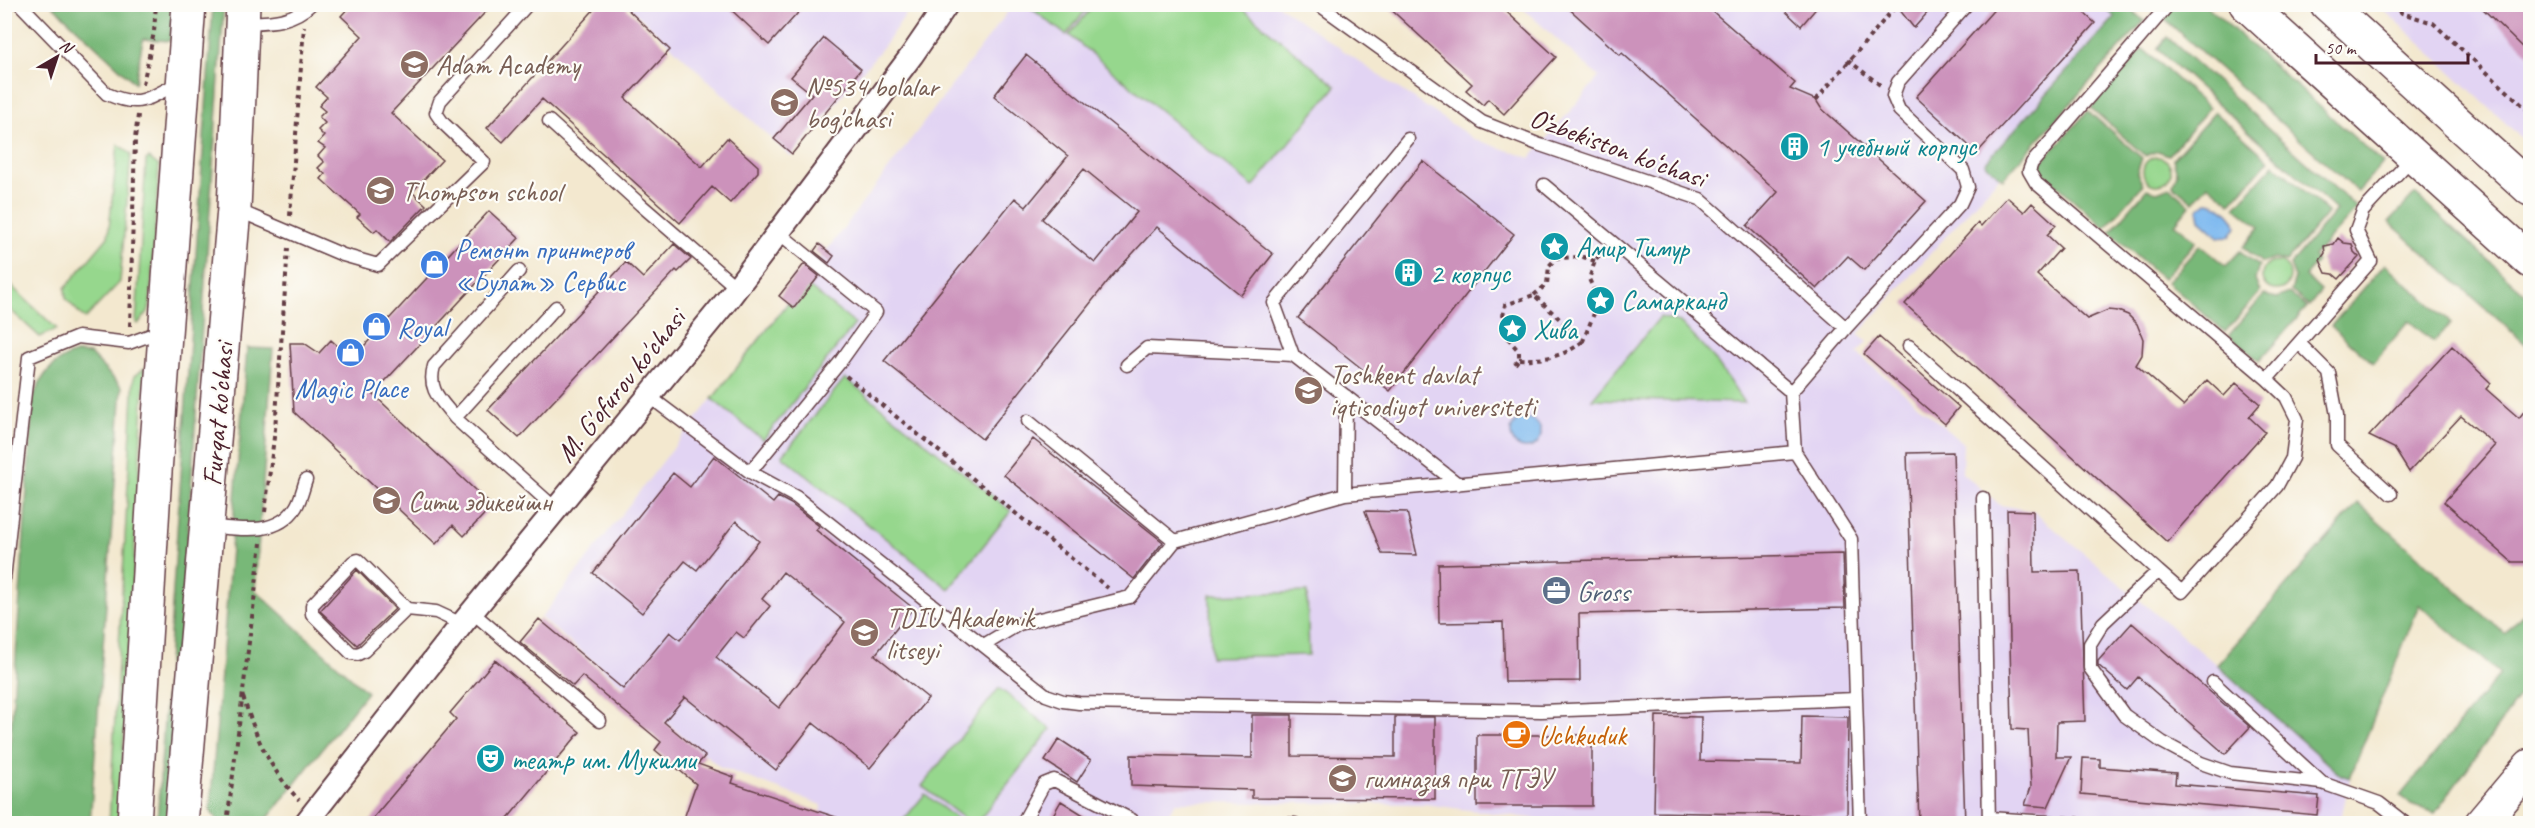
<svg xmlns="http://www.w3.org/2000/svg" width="2535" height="828" font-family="Caveat,sans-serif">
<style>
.built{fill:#e2d4f3}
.green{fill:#96d78d;stroke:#707b5c;stroke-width:1.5}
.forest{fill:#78b878;stroke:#616c52;stroke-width:1.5}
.water{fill:#7eb9ef;stroke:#646c8d;stroke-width:1.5}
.building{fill:#cc92bb;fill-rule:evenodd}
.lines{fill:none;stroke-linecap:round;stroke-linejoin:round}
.lane-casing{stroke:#633d44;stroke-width:15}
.street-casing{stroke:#633d44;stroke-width:26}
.primary-casing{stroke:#633d44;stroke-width:36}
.path{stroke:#633d44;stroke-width:4;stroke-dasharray:4.5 4.5;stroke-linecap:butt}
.lane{stroke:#fff;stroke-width:12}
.street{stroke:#fff;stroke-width:22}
.primary{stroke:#fff;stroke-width:33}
.labels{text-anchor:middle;stroke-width:4.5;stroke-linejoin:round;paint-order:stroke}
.education-label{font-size:28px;fill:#785e54;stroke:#fdfcf7;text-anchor:start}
.culture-label{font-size:28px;fill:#0d838f;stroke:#fdfcf7;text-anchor:start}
.street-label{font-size:28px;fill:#4a1f2b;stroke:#fdfcf7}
.shop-label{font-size:28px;fill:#366cbe;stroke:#fdfcf7;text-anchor:start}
.service-label{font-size:28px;fill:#4e5e75;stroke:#fdfcf7;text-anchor:start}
.food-label{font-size:28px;fill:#c56008;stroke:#fdfcf7;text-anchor:start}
</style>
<rect width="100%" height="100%" fill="#fdfcf7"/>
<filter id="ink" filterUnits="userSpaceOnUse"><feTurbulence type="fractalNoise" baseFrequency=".0167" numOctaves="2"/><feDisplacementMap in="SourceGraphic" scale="12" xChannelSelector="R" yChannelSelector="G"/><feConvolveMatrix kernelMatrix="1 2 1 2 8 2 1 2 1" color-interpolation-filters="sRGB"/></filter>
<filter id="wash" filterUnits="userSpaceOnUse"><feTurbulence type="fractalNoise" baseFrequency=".008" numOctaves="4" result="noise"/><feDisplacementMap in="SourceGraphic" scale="24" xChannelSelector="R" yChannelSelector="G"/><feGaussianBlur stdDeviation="1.35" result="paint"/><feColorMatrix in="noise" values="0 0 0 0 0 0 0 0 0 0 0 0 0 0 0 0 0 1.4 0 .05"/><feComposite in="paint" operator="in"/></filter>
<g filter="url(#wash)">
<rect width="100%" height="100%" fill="#f3e8cf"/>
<path class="built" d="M627,5H912L883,47L791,157Z
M1013,5H1278L1380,76L1474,139L1530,158L1599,77L1519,5H2101L2131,31L1858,334L1867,342L1857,353L1963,443L1962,473L2000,505L2033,511L2217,665L2338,773L2350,778L2341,819L2361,821V824H1576L1424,804L1176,802L1162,823H818L822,805L720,767L541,618L808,275Z
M2378,5H2530V146L2408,32Z"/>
<path class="green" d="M1027,5H1090L1066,35Z
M1094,5H1238L1336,86L1253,187L1069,35Z
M118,144L131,154L120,282L85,319L66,299L65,288L108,237Z
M2143 171a14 14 0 1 1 28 0a14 14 0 1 1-28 0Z
M149,158L159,166L150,306L148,312L138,324L136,323L146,160Z
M2262 276a14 14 0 1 1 28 0a14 14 0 1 1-28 0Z
M5,280L57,329L40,337L5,305Z
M804,283L855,324L763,440L712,399Z
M1660,317L1680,322L1713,357L1744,403L1592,399Z
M145,368L119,822L109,824L134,376Z
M845,378L1011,511L949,589L782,456Z
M1307,592L1309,655L1211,657L1210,595Z
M999,688L1051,729L977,823H970L922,786Z
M925,794L962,823H901Z"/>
<path class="forest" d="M52,5H173L170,41L143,39L135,83Z
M213,5H224L168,823L157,824Z
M2102,5H2126L2144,21L2003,179L1985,163L2115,17Z
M2149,5H2206L2383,163L2358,192Z
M2167,37L2357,208L2313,257L2317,262L2305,276L2321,291L2309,306L2291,291L2295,278L2290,265L2336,210L2157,49Z
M2143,49L2209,108L2169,155L2158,151L2145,156L2091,108Z
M2088,111L2142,158L2137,173L2143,185L2105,228L2037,167Z
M2215,112L2269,160L2231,203L2208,184L2193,202L2173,185L2177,173L2173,159Z
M2274,164L2328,212L2286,262L2275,259L2262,263L2243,247L2260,227L2235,207Z
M2170,187L2190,205L2175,224L2196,241L2163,279L2110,232L2147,189L2157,192Z
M2415,194L2530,298V348L2389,222Z
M2200,245L2226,266L2240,251L2259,266L2255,280L2260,292L2225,332L2167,282Z
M2385,264L2451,323L2434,342L2409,321L2373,363L2331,326Z
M2289,293L2307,307L2259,361L2229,335L2264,295L2277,298Z
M247,348L273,349L255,590L367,692L264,823H225L219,822L210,811Z
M76,353L90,354L122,387L90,823H5L33,398C41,376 53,360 76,353Z
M2358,503L2505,634L2530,606V682L2435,813L2411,804L2400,796L2500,674L2419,605L2350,778L2338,773L2217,665Z"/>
<path class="water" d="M2207,202C2218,202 2234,215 2236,226L2230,236L2219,237L2200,220L2198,209Z
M1511 433a15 15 0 1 1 30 0a15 15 0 1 1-30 0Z"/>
<g id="blocks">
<path class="building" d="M352,4H493L391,113L442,160L412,192L426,205L390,242L377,229L374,232L357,217L360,214L321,179L325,174L318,168L324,162L318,156L325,148L318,143L324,136L318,130L325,123L319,117L325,111L319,106L327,97L316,87L362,36L341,16Z
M599,4H622L670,50L625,98L702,167L727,138L758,166V172L730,203L712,187L680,223L542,99L503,142L487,128Z
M725,4H806L769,45Z
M1385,4H1498L1556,57L1504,114L1488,99L1483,105L1466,90L1472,84Z
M1564,4H1704L1795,83L1790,89L1816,100L1821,108L1926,201L1864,270L1848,256L1817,289L1747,226L1778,192L1622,53L1620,55Z
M1778,4H1820L1801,26Z
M1895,4H1935L1914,28Z
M1999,4H2074L2095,23L1977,153L1916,97Z
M2478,4H2530V55Z
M824,38L861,69L792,154L774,139L812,94L791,77Z
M1026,55L1273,254L1241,295L1157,227L1112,276L982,439L884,361L1015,198L1026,207L1068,156L994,96ZM1084,169L1137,212L1095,263L1042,219Z
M1423,161L1514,234L1390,391L1298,318Z
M2007,197L2024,212L2032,203L2056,225L2047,235L2061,248L2037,275L2087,319L2108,310L2118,311L2128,315L2137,324L2143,339L2142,355L2136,365L2183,406L2207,380L2224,396L2236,383L2260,404L2249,417L2265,432L2167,542L1905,304L1978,223L1981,226Z
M489,211L519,238L373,394L492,506L464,536L453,525L436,544L294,412L290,343H304L319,353L331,340L352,359Z
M2338,238L2344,243L2352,244L2354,252L2359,257L2339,279L2333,274L2326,273L2320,260L2325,253L2324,246L2334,244Z
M674,244L691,259L678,272L676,270L519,438L488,410L626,262L643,278Z
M819,244L834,256L829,263L814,251Z
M804,264L819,276L794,308L779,296Z
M1879,337L1959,407L1945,424L1864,354Z
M2452,346L2491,383L2486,389L2519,418L2530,404V562H2512L2444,502L2495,445L2461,416L2409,472L2394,448L2369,436Z
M1033,439L1163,542L1134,579L1004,475Z
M1953,452L1965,824H1919L1907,453Z
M714,456L773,503L778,497L791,504L819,526L816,530L913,608L875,655L928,698L870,768L813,723L776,770L685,697L664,722L705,756L698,764L734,777L732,783L845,820L844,824H682L696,784L655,750L661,742L582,676L573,686L520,642L539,619L623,689L670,632L680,640L759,541L736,521L697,570L685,561L642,613L593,573L673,473L690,487ZM783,572L845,622L779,708L716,657L736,632L744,638L770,606L762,599Z
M2007,510L2033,511L2034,572L2080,571L2085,721L2057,722L2056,757H2071L2048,807L2025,805L2031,787L2028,730L2012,729Z
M1365,511L1407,512L1417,555L1382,554Z
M1843,554L1845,608L1579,614L1580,681L1505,682L1503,622L1439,623L1438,564Z
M357,570L395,609L357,645L320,611Z
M2132,623L2250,727L2225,754L2138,677L2127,690L2098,665V661Z
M495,660L580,732L503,824H368L456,719L450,713Z
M1252,715H1292V756L1395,757V717H1435V799L1252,798V790L1131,786V755L1252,758Z
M1656,716L1701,717L1700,761L1801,763L1802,716L1848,717L1847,816L1654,812Z
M1477,735H1592V806H1477Z
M1059,739L1091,760L1077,782L1045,761Z
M2083,758L2100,759V767L2176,773L2175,784L2319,796L2317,815L2081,794Z
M1061,801L1098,824H1048Z"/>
</g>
</g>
<g filter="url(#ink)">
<use href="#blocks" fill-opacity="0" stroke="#633d44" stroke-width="1.5"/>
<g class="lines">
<defs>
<path id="lane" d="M20,4L107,94C141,109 148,98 179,83
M1318,4L1482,122L1540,145L1700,199L1846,328L1791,392
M2169,4L2032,163L2029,171L2036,183L2267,379L2371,261L2356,230L2363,211L2413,157
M243,23C267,22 292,23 311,4
M549,121L641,205L737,288
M1408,139L1274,303L1293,355L1458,484
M1544,185L1791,392L1795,452
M237,210L343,255L378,265L484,162L443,123L436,113L440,101L528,4
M779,233L876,312L841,361L750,472L796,497L1046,695L1063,701L1079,703L1541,711L1856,699
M556,307L455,418L557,510
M1846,328L1960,204L1968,187L1963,170L1899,110L1893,96L1898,82L1967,4
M2299,343L2329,373L2337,415V445L2391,494
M1909,346L2158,571
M1127,365L1147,348L1293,355
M2267,379L2286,397L2297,419L2292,458L2277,486L2182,592L2158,571L2103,623L2090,644V668L2124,715L2162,742L2201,763L2230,773L2322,783L2379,803L2406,824
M650,397L750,472
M455,418C441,400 427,390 434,366L519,271
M1028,421L1175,541
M1345,494L1346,396
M1983,498L1989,824
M208,526C238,529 277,537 296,507C301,499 303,488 306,480
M4,579L29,357L78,337L129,343L164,330
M407,609L364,651L358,654L351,653L312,614V605L353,562L358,560L407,609L436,612L462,624
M472,612L600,721
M984,645L1019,624L1130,597L1175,541L1345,494L1795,452L1851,539L1860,824
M2213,682L2322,783
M1989,818L2078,824
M1022,824L1044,784L1054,780L1132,820V824
M1274,824H1295"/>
<path id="street" d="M305,824L462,624L729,298L912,55L947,4"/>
<path id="primary" d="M2246,4L2530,261
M2327,4L2530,189
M134,824L155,472L189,4
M181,824L234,209L243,4
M2481,824L2530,766"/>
</defs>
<use href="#lane" class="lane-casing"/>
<use href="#street" class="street-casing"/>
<use href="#primary" class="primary-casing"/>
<path class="path" d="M2393,4L2402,13L2433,23L2530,112
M1848,60L1880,85
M143,84L154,32L156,4
M1816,100L1896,6
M290,216L304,26
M1534,295L1547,284L1549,266L1556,258L1583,257L1595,261
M130,326L135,139L138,115
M1519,359C1543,360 1565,357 1583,341
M1515,364L1519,359V351C1505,337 1500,325 1505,305L1534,295L1583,341L1599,301L1589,279L1595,261L1601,253
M846,376L1108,588
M265,512L275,429L288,248
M243,697C258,741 267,765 299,800
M227,824L261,543"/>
<use href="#lane" class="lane"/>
<use href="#street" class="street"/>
<use href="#primary" class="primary"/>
</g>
</g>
<defs>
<symbol id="school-disc" viewBox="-11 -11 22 22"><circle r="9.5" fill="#8d6e63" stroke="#fdfcf7"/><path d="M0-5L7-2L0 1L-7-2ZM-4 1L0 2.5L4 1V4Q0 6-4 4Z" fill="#fff"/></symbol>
<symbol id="building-disc" viewBox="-11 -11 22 22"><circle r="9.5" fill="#0f9aa8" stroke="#fdfcf7"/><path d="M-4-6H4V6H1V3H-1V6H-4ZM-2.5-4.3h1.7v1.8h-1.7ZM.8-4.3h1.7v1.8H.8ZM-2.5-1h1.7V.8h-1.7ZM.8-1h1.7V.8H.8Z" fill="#fff"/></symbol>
<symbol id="sight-disc" viewBox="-11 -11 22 22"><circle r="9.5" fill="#0f9aa8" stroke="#fdfcf7"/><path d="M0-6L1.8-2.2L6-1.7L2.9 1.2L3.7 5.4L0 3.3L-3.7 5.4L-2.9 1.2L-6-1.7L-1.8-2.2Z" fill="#fff"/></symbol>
<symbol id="shop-disc" viewBox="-11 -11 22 22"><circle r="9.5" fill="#3f7fe0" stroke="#fdfcf7"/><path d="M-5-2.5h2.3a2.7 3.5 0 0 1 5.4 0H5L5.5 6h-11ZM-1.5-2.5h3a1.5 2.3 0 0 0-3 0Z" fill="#fff"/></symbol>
<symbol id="university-disc" viewBox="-11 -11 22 22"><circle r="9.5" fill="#8d6e63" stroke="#fdfcf7"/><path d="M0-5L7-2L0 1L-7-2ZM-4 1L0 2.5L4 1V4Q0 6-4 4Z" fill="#fff"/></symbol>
<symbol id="office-disc" viewBox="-11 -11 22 22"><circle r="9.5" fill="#5c6f8a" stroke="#fdfcf7"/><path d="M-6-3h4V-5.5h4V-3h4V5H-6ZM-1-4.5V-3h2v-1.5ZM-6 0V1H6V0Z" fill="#fff"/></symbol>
<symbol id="cafe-disc" viewBox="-11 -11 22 22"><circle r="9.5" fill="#e8710a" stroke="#fdfcf7"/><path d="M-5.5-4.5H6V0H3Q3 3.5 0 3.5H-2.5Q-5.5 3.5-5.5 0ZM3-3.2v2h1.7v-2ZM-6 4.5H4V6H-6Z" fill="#fff"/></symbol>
<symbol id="theatre-disc" viewBox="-11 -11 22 22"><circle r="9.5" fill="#0f9aa8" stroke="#fdfcf7"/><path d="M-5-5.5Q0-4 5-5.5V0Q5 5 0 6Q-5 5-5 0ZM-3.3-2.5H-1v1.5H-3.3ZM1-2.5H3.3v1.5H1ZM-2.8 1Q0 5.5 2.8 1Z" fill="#fff"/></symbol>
</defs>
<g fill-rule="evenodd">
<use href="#school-disc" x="398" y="48" width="33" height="33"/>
<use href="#school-disc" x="768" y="86" width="33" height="33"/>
<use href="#building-disc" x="1778" y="130" width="33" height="33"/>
<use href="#school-disc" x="364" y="174" width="33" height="33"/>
<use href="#sight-disc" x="1538" y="230" width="33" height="33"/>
<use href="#shop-disc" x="418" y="248" width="33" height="33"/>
<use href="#building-disc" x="1392" y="256" width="33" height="33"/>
<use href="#sight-disc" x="1584" y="284" width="33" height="33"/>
<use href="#shop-disc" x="360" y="310" width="33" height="33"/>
<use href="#sight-disc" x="1496" y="312" width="33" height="33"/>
<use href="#shop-disc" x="334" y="336" width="33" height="33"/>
<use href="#university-disc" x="1292" y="374" width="33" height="33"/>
<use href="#school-disc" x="370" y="484" width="33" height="33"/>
<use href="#office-disc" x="1540" y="574" width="33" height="33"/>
<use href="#school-disc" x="848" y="616" width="33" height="33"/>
<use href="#cafe-disc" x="1500" y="718" width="33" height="33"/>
<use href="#theatre-disc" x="474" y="742" width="33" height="33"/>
<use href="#university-disc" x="1326" y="762" width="33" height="33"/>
</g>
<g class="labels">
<g class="education-label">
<text x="436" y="74">Adam Academy</text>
<text x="806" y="96">№534 bolalar<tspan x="806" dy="32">bog'chasi</tspan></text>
<text x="402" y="201">Thompson school</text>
<text x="1330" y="384">Toshkent davlat<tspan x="1330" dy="32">iqtisodiyot universiteti</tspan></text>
<text x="408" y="511">Сити эдикейшн</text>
<text x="886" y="627">TDIU Akademik<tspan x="886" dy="32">litseyi</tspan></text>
<text x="1364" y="788">гимназия при ТГЭУ</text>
</g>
<g class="culture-label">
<text x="1816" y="156">1 учебный корпус</text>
<text x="1576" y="257">Амир Тимур</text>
<text x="1430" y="283">2 корпус</text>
<text x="1621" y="310">Самарканд</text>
<text x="1533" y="339">Хива</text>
<text x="511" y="769">театр им. Мукими</text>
</g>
<g class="street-label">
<text transform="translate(1618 147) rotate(20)" y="10">O‘zbekiston ko‘chasi</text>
<text transform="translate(620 385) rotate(-51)" y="10">M. G'ofurov ko'chasi</text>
<text transform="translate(217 414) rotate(-85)" y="10">Furqat ko'chasi</text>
</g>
<g class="shop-label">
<text x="455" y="259">Ремонт принтеров<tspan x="455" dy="32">«Булат» Сервис</tspan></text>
<text x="397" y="337">Royal</text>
<text x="351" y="398" text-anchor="middle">Magic Place</text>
</g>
<g class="service-label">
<text x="1577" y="601">Gross</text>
</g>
<g class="food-label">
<text x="1538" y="745">Uchkuduk</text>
</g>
</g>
<rect width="2535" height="828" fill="none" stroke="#fdfcf7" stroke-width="24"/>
<g transform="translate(57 57) rotate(39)" stroke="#fdfcf7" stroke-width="4.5" paint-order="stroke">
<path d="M0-4.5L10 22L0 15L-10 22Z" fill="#4a1f2b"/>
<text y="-9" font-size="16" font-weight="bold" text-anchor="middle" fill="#4a1f2b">N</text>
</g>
<path d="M2316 54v9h152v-9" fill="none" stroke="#4a1f2b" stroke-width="3"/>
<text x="2325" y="54" font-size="18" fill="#4a1f2b" stroke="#fdfcf7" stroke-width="4.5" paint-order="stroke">50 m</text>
</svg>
